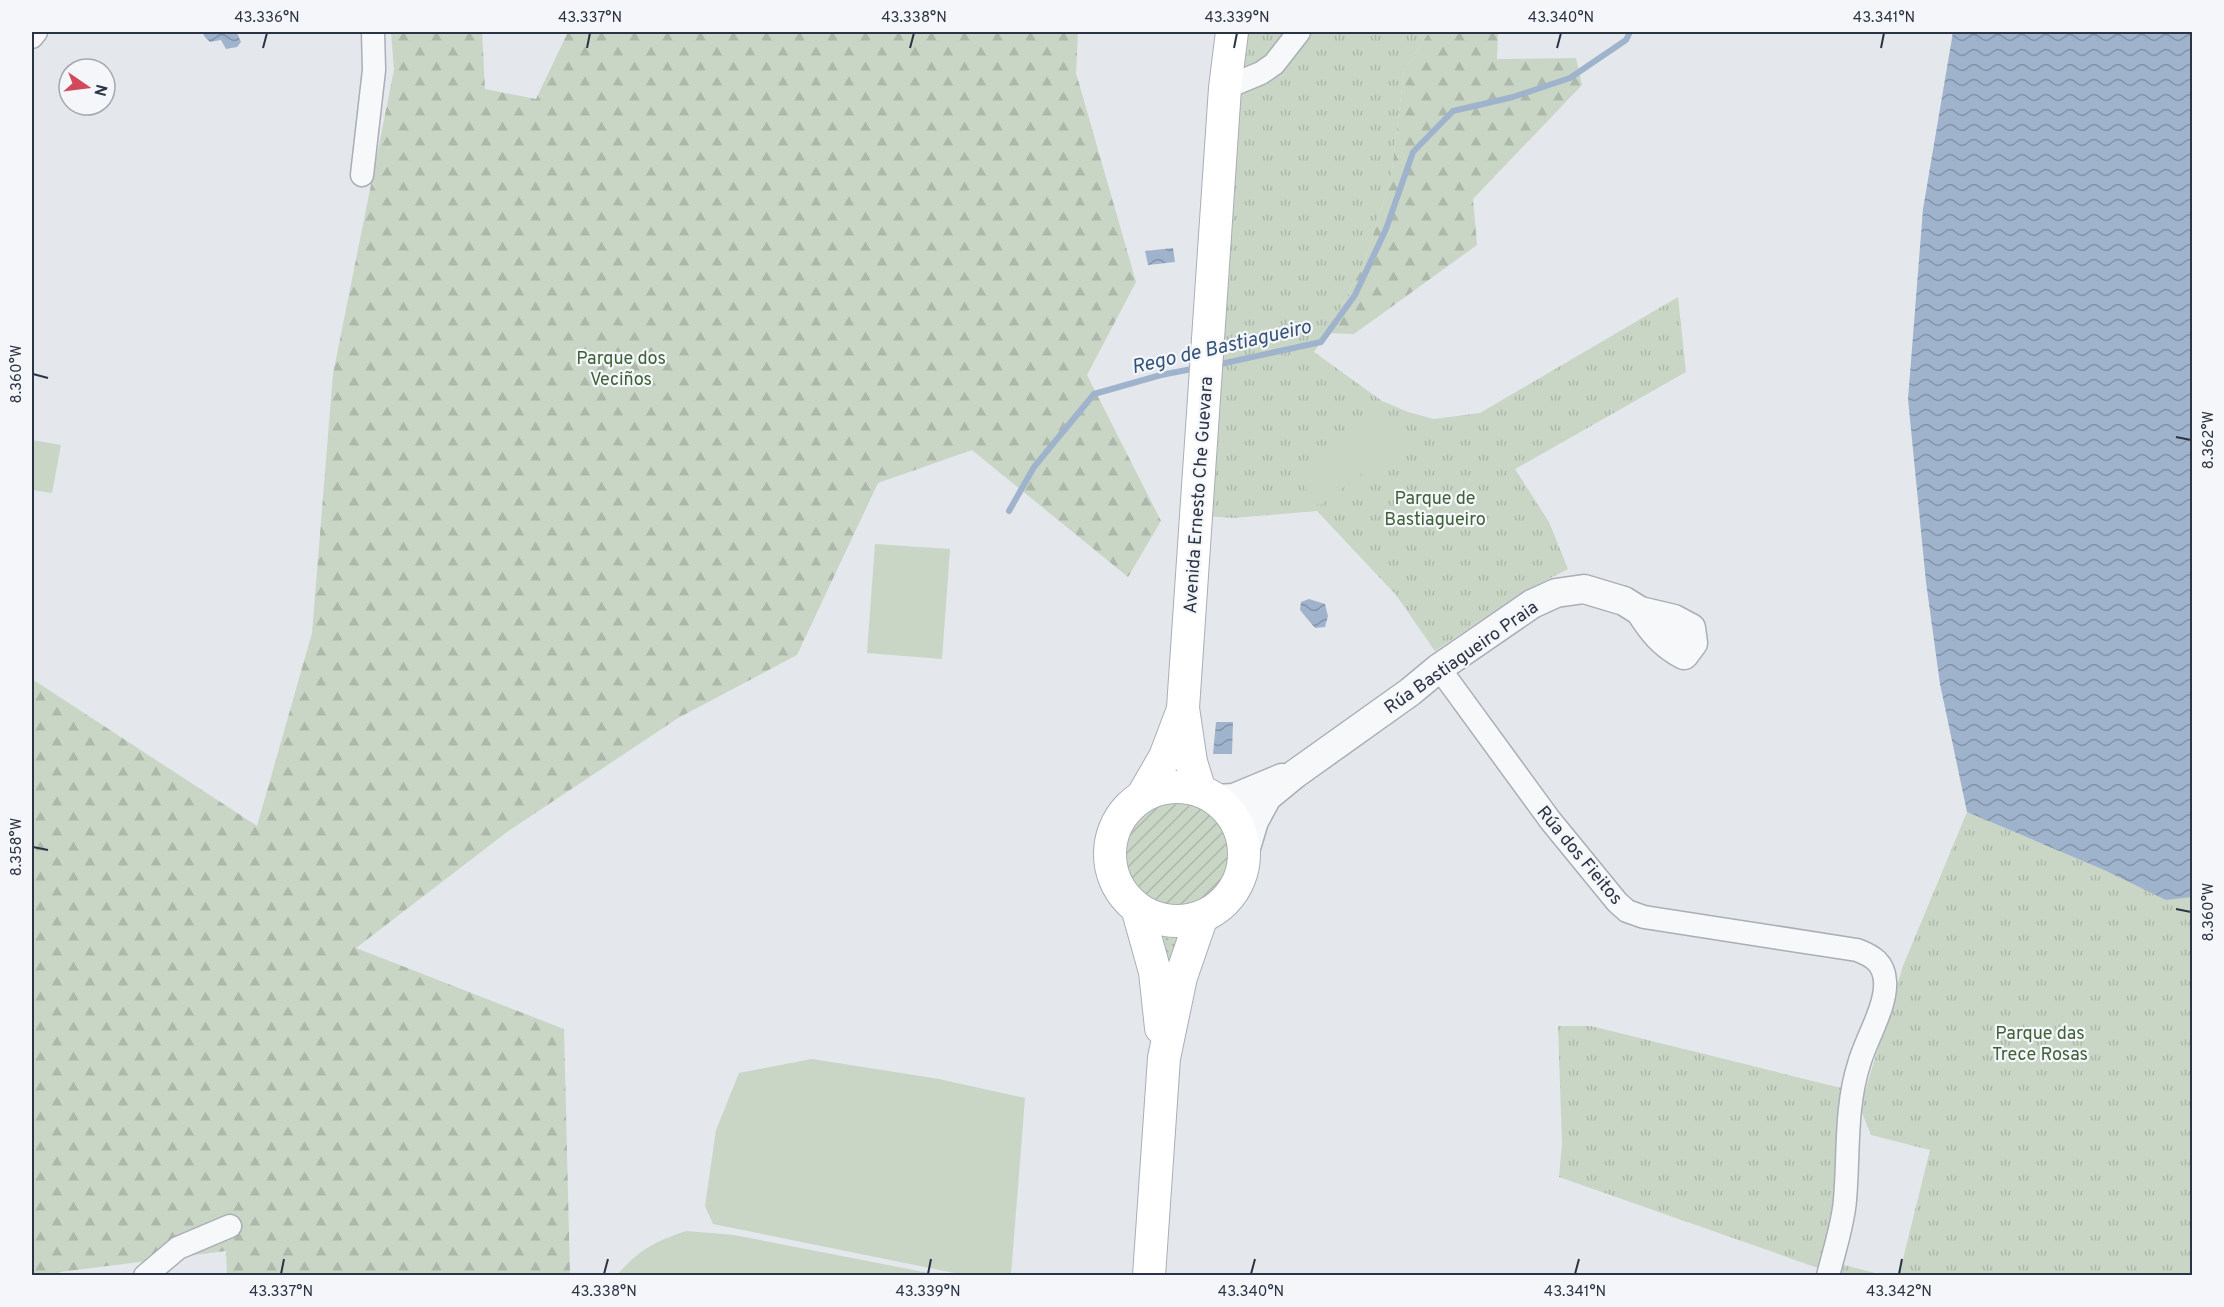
<svg xmlns="http://www.w3.org/2000/svg" width="2224" height="1307" font-family="Overpass,sans-serif">
<style>
.grass{fill:url(#grass-dots)}
.forest{fill:url(#forest-firs)}
.park{fill:url(#park-tufts)}
.garden{fill:url(#garden-furrows)}
.pitch{fill:#c9d6c5}
.water{fill:url(#water-waves)}
.lines{fill:none;stroke-linecap:round;stroke-linejoin:round}
.stream{stroke:#9fb4cc;stroke-width:6}
.minor-casing{stroke:#a9aeb7;stroke-width:25}
.tertiary-casing{stroke:#a9aeb7;stroke-width:31}
.secondary-casing{stroke:#a9aeb7;stroke-width:34}
.minor{stroke:#f7f8fa;stroke-width:22}
.tertiary{stroke:#f7f8fa;stroke-width:28}
.secondary{stroke:#fff;stroke-width:32}
.ticks{fill:none;stroke:#2b3445;stroke-width:2}
.labels{text-anchor:middle;stroke-width:4.5;stroke-linejoin:round;paint-order:stroke}
.park-label{font-size:18px;fill:#3f6138;stroke:#f4f6f9}
.street-label{font-size:18px;fill:#2b3445;stroke:#f4f6f9}
.water-label{font-size:20px;font-style:italic;fill:#34527a;stroke:#f4f6f9}
.neatline{fill:none;stroke:#2b3445;stroke-width:2}
.ticks-label{font-size:15px;text-anchor:middle;fill:#2b3445}
</style>
<defs>
<pattern id="grass-dots" width="8" height="8" patternUnits="userSpaceOnUse" patternTransform="scale(1.5)"><rect width="8" height="8" fill="#c9d6c5"/><path d="M2 2h.1M6 6h.1" fill="none" stroke="#adb8ab" stroke-width="1.8" stroke-linecap="round"/></pattern>
<pattern id="forest-firs" width="22" height="20" patternUnits="userSpaceOnUse" patternTransform="scale(1.5)"><rect width="22" height="20" fill="#c9d6c5"/><path d="M5 1l3.5 6h-7zM16 11l3.5 6h-7z" fill="#adb8ab"/></pattern>
<pattern id="park-tufts" width="24" height="20" patternUnits="userSpaceOnUse" patternTransform="scale(1.5)"><rect width="24" height="20" fill="#c9d6c5"/><path d="M3 7l-1-3M5 7V3M7 7l1-3M15 17l-1-3M17 17v-4M19 17l1-3" fill="none" stroke="#adb8ab"/></pattern>
<pattern id="garden-furrows" width="10" height="10" patternUnits="userSpaceOnUse" patternTransform="scale(1.5)"><rect width="10" height="10" fill="#c9d6c5"/><path d="M-1 1l2-2M0 10L10 0M9 11l2-2" fill="none" stroke="#adb8ab"/></pattern>
<pattern id="water-waves" width="16" height="10" patternUnits="userSpaceOnUse" patternTransform="scale(1.5)"><rect width="16" height="10" fill="#9fb4cc"/><path d="M0 5q4-4 8 0t8 0" fill="none" stroke="#8293a7"/></pattern>
</defs>
<rect width="100%" height="100%" fill="#e4e7ec"/>
<path class="grass" d="M1156,931L1170,935L1183,936L1166,977Z"/>
<path class="forest" d="M391,32H482L485,89L536,99L568,32H1078L1076,73L1136,282L1087,375L1161,521L1128,577L972,450L878,483L797,655L678,718L507,832L356,948L564,1029L570,1275H227L226,1251L60,1272L57,1275H32V679L257,826L312,633L333,374L394,70Z
M1429,32H1498L1497,59L1576,58L1582,85L1473,199L1477,245L1354,334L1327,333L1364,263L1391,178L1404,71Z"/>
<path class="park" d="M1244,32H1429L1404,71L1391,178L1364,263L1327,333L1314,352L1382,401L1408,412L1434,419L1480,413L1678,297L1686,372L1515,469L1549,522L1568,569L1521,593L1435,651L1396,595L1317,511L1233,518L1205,516Z
M1967,812L2104,870L2166,899L2192,897V1275H1899L1930,1150L1871,1135L1860,1108L1903,966Z
M1558,1026H1591L1841,1088L1838,1183L1821,1269L1559,1177L1562,1144Z
M1844,1265L1883,1275H1841Z"/>
<path class="garden" d="M1120 854a57 57 0 1 1 114 0a57 57 0 1 1-114 0Z"/>
<path class="pitch" d="M1377,412L1401,444L1319,506L1295,474Z
M32,440L61,445L52,493L32,490Z
M875,544L950,549L942,659L867,653Z
M812,1059L939,1079L1025,1098L1011,1275H964L713,1224L705,1206L716,1130L739,1073Z
M686,1231L734,1235L939,1275H617C640,1249 654,1242 686,1231Z"/>
<path class="water" d="M203,32L237,33L241,42L237,47L226,49L221,40L210,42L204,36Z
M1953,32H2192V897L2166,900L2104,870L1967,812L1940,684L1926,582L1908,399L1923,209Z
M1173,248L1175,262L1148,265L1145,251Z
M1309,599L1325,604L1328,616L1325,627L1315,628L1300,610L1301,602Z
M1216,722H1233L1232,754H1213Z"/>
<g class="lines">
<path class="stream" d="M1216,365L1321,342L1355,295L1386,229L1413,152L1453,111L1513,97L1570,78L1626,40L1630,32
M1009,511L1034,467L1094,394L1161,375L1197,368"/>
<defs>
<path id="minor" d="M32,37L36,32
M1225,88L1261,73L1274,64L1299,32
M362,175L374,70L373,32
M1439,668L1550,820L1617,902L1627,911L1644,917L1857,950C1873,956 1884,963 1885,981C1887,1006 1866,1039 1859,1064C1845,1108 1849,1154 1845,1200C1843,1225 1834,1251 1828,1276
M145,1276L178,1248L230,1226"/>
<path id="tertiary" d="M1216,799L1234,798L1282,778
M1245,851L1254,821L1267,797L1295,774L1410,692L1439,668L1532,604L1556,593L1584,589L1624,601L1640,611L1674,619L1691,628L1693,643L1684,655C1663,644 1652,630 1640,611"/>
<path id="secondary" d="M1110 854a67 67 0 1 1 134 0a67 67 0 1 1-134 0Z
M1200,791L1191,762L1183,708L1225,88L1232,32
M1143,795L1165,757L1182,712
M1138,911L1155,972L1161,1028
M1149,1276L1164,1058L1181,977L1201,919"/>
</defs>
<use href="#minor" class="minor-casing"/>
<use href="#tertiary" class="tertiary-casing"/>
<use href="#secondary" class="secondary-casing"/>
<use href="#minor" class="minor"/>
<use href="#tertiary" class="tertiary"/>
<use href="#secondary" class="secondary"/>
</g>
<path class="ticks" d="M263,48L267,33M587,48L590,33M910,48L914,33M1234,48L1237,33M1557,48L1561,33M1881,48L1884,33M33,374L48,378M2176,437L2191,440M33,847L48,850M2176,909L2191,912M281,1274L284,1259M604,1274L608,1259M928,1274L931,1259M1251,1274L1255,1259M1575,1274L1579,1259M1899,1274L1902,1259"/>
<g class="labels">
<g class="park-label">
<text x="621" y="364">Parque dos<tspan x="621" dy="21">Veciños</tspan></text>
<text x="1435" y="504">Parque de<tspan x="1435" dy="21">Bastiagueiro</tspan></text>
<text x="2040" y="1039">Parque das<tspan x="2040" dy="21">Trece Rosas</tspan></text>
</g>
<g class="street-label">
<text transform="translate(1198 495) rotate(-86)" y="6">Avenida Ernesto Che Guevara</text>
<text transform="translate(1461 657) rotate(-35)" y="6">Rúa Bastiagueiro Praia</text>
<text transform="translate(1580 855) rotate(50)" y="6">Rúa dos Fieitos</text>
</g>
<g class="water-label">
<text transform="translate(1221 346) rotate(-13)" y="7">Rego de Bastiagueiro</text>
</g>
</g>
<rect width="2224" height="1307" fill="none" stroke="#f4f6f9" stroke-width="66"/>
<g transform="translate(87 87) rotate(104)"><circle r="28" fill="#f4f6f9" stroke="#a4a8b1" stroke-width="1.5"/>
<path d="M0-4.5L10 22L0 15L-10 22Z" fill="#d1495b"/>
<text y="-9" font-size="16" font-weight="bold" text-anchor="middle" fill="#2b3445">N</text>
</g>
<rect x="33" y="33" width="2158" height="1241" class="neatline"/>
<g class="ticks-label">
<text x="267" y="22">43.336°N</text>
<text x="590" y="22">43.337°N</text>
<text x="914" y="22">43.338°N</text>
<text x="1237" y="22">43.339°N</text>
<text x="1561" y="22">43.340°N</text>
<text x="1884" y="22">43.341°N</text>
<text transform="translate(16 374) rotate(-90)" y="5">8.360°W</text>
<text transform="translate(2208 440) rotate(-90)" y="5">8.362°W</text>
<text transform="translate(16 847) rotate(-90)" y="5">8.358°W</text>
<text transform="translate(2208 912) rotate(-90)" y="5">8.360°W</text>
<text x="281" y="1296">43.337°N</text>
<text x="604" y="1296">43.338°N</text>
<text x="928" y="1296">43.339°N</text>
<text x="1251" y="1296">43.340°N</text>
<text x="1575" y="1296">43.341°N</text>
<text x="1899" y="1296">43.342°N</text>
</g>
</svg>
